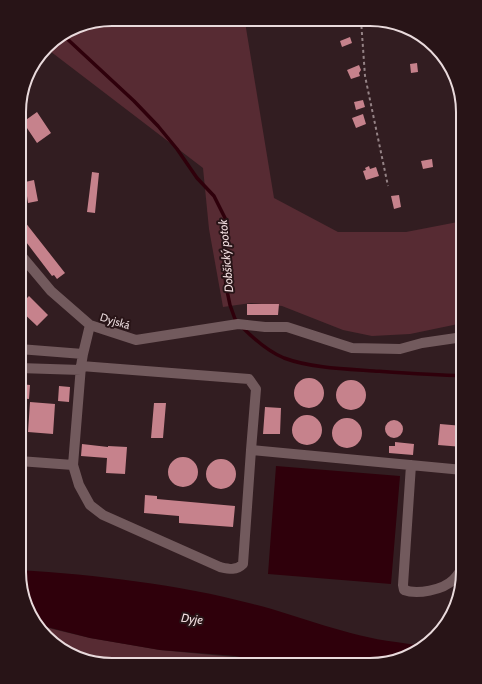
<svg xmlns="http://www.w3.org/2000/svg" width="482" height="684" font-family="Cabin,sans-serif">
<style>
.green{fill:#572b33}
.water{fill:#2f000b}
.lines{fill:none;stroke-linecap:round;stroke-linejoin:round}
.stream{stroke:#2f000b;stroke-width:3.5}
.building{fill:#c6828c}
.path{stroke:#958386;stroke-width:2;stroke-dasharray:3 3;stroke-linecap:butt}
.minor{stroke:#725a5d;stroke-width:10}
.labels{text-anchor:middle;stroke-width:4;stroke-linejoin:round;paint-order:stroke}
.street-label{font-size:11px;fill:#e9dadc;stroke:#281417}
.water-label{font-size:12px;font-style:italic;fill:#f1dddf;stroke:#281417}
.rim{fill:none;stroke:#e9dadc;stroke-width:2}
</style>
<rect width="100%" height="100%" fill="#321d21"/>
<path class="green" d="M245,22L274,198L338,232H406L463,221V323L410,334L372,336L343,330L282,306L251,303L223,307L209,229L203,168L46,48L51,42L82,24Z
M40,626L90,638L160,650L244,658L277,665L100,664L60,649Z"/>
<path class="water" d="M276,466L400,476L391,584L268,574Z
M19,570C97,575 177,584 253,604C301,616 346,636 396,642C405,643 414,645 423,645L411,656L370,665H277L235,656L160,650L90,638L39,625L28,613Z"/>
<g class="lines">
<path class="stream" d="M63,35L134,101L158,126L177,149L197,178L214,196L226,220L224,265L226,286L230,305L235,319L238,322
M242,327C254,339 267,351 284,358C311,368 345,369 374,371C404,373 433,375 463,376"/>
</g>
<path class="building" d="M350,37L352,43L342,47L340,41Z
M417,63L418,72L411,73L410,64Z
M359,65L361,70L359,73L360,76L351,79L347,70Z
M363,100L365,107L356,110L354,102Z
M37,112L51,133L37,143L23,122Z
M363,114L366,124L356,128L352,118Z
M432,159L433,167L423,169L421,161Z
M369,166L370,169L376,167L379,176L366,180L363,171L366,170L365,168Z
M92,172L99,173L95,213L87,212Z
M34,180L38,201L28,203L25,182Z
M399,195L401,207L394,209L391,196Z
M21,217L65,273L57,279L54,275L52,276L20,234V218Z
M29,296L48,315L37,326L19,309V306Z
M247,304H279L278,315H247Z
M294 393a15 15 0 1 1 30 0a15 15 0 1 1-30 0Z
M336 395a15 15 0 1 1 30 0a15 15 0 1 1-30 0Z
M19,384L30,385L29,399L19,398Z
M59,386L70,387L69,402L58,401Z
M30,402L55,404L53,434L28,432Z
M154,403H166L163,438H151Z
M265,407L281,408L280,434H263Z
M292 430a15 15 0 1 1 30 0a15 15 0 1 1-30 0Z
M332 433a15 15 0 1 1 30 0a15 15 0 1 1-30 0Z
M385 429a9 9 0 1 1 18 0a9 9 0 1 1-18 0Z
M440,424L463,426V447L438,445Z
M395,442L414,444L413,455L389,453V446H395Z
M82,444L108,447V446L127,447L125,474L106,473L107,458L81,456Z
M168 472a15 15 0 1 1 30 0a15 15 0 1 1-30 0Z
M206 474a15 15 0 1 1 30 0a15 15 0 1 1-30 0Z
M145,495L157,496V499L235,506L233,527L179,523V516L144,513Z"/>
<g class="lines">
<path class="path" d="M361,20L365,76L388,186
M20,153L23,158"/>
<path class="minor" d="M20,254L51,291L90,325L136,340L238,324L265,327H287L352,348L400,349L422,343L463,337
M19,349L83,354
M19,368L81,370
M251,450L463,470
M19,461L73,465L81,366
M73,465L79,485L90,505L103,515L220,567C229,569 236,571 243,564L251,450L256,389L249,379L81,366L83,354L90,325
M411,465L403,585L404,590C417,595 443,590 453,580C457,577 460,571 463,567"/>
</g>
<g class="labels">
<g class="street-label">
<text transform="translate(115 321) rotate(17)" y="4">Dyjská</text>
</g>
<g class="water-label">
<text transform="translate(226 256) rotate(-95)" y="4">Dobšický potok</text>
<text transform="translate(192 619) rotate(6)" y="4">Dyje</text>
</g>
</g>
<path d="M0 0H482V684H0ZM112 26H370A86 86 0 0 1 456 112V572A86 86 0 0 1 370 658H112A86 86 0 0 1 26 572V112A86 86 0 0 1 112 26Z" fill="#281417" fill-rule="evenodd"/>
<path class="rim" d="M112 26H370A86 86 0 0 1 456 112V572A86 86 0 0 1 370 658H112A86 86 0 0 1 26 572V112A86 86 0 0 1 112 26Z"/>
</svg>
